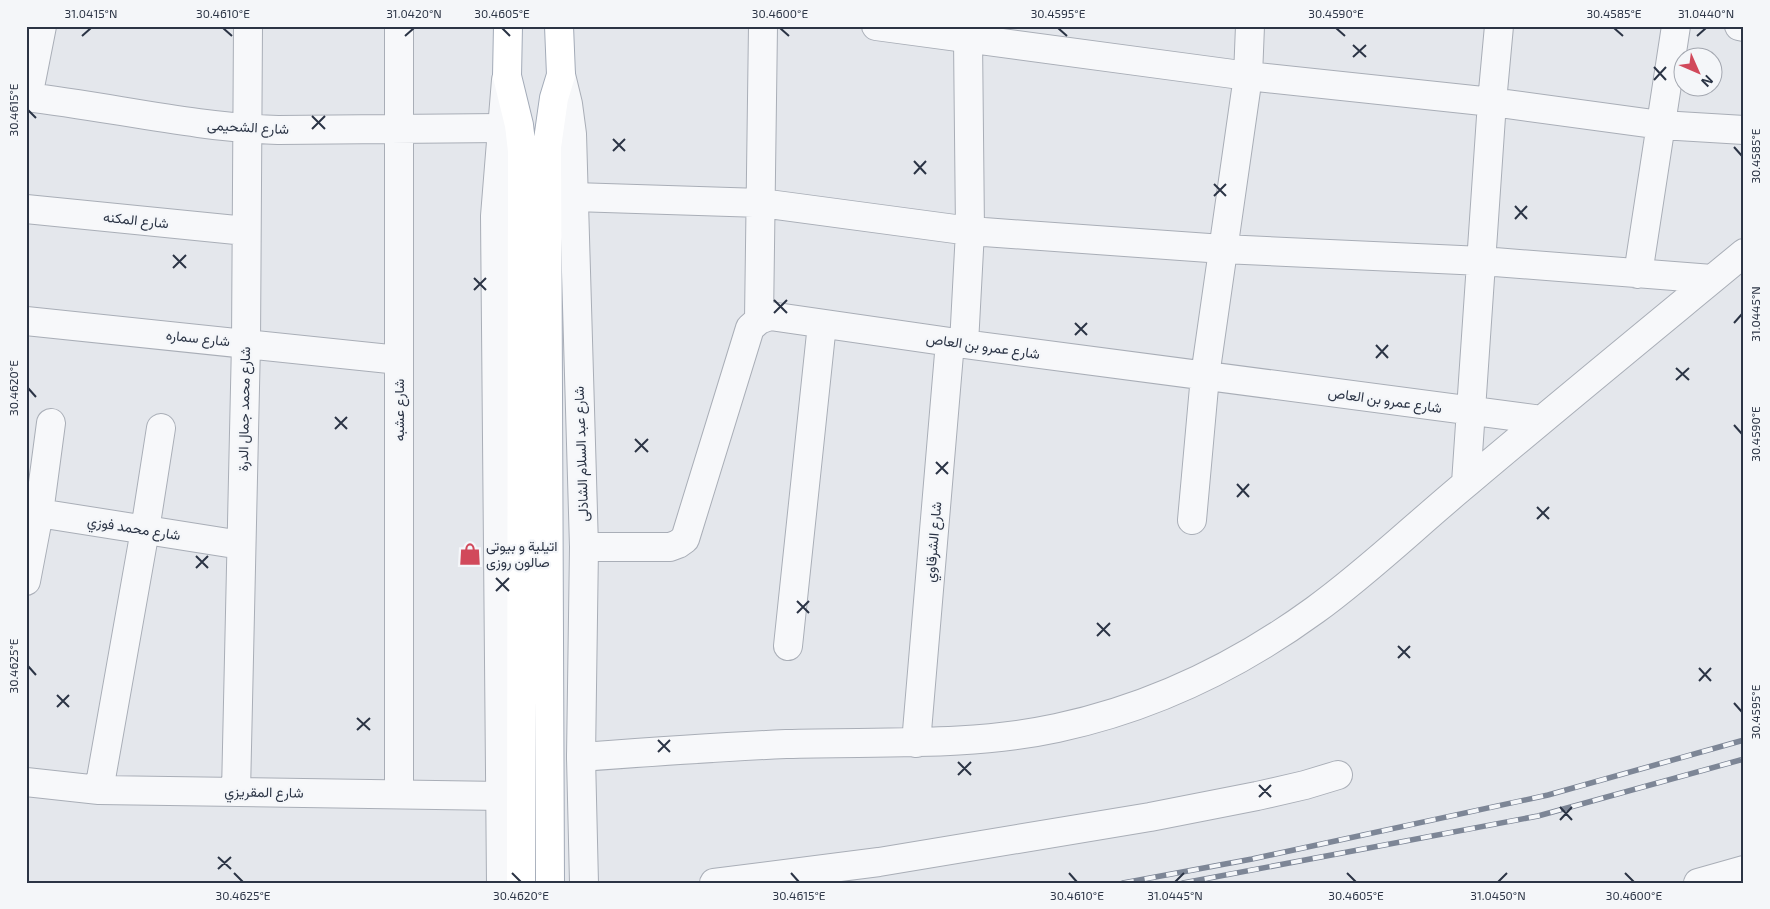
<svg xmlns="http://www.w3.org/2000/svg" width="1770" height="909" font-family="'Exo 2',Vazirmatn,sans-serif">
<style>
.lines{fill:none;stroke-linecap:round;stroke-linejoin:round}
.minor-casing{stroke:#a9aeb7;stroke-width:30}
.tertiary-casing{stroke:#a9aeb7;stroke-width:30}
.primary-casing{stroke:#a3abb8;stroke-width:30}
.minor{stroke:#f7f8fa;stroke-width:28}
.tertiary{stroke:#f7f8fa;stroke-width:28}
.primary{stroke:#fff;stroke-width:28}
.rail-casing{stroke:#7d8696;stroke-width:5.5}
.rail{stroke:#f4f6f9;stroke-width:4;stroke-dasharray:11;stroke-linecap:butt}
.ticks{fill:none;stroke:#2b3445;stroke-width:2}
.labels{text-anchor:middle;stroke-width:4.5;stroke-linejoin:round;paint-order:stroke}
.street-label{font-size:14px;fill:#2b3445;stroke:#f4f6f9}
.poi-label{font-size:14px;fill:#2b3445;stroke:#f4f6f9;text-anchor:start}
.neatline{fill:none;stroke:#2b3445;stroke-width:2}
.ticks-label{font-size:12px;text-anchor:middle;fill:#2b3445}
</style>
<rect width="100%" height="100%" fill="#e4e7ec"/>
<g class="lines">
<defs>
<path id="minor" d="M399,26V794
M876,26L1248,76L1492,102L1661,125L1744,130
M1739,26L1744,27
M26,97C111,107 193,127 278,130L502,128
M28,97L42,26
M574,197L761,203L970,231L1223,249L1482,261L1712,279
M26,209L246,231
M1638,274L1676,26
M759,320L763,26
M26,321L399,360
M964,344L970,231L968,39L969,26
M1466,483L1492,102L1499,26
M26,511L241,545
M1192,520L1205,376L1248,76L1250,26
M584,547H670L678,544L685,539L750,328L759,320L770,316L964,344L1542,420
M26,581L39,513L51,423
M788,646L822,324
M916,743L950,342
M581,757C649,752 718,747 786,744C876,741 969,747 1057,728C1151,708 1238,666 1315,610C1369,571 1417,524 1468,482C1559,405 1652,329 1744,253
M26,782L99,790L502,796
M99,790L145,530L161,428
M236,792L246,343L248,26
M714,883L879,862L1150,817L1257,796L1305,785L1338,775"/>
<path id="tertiary" d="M561,75L568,104L572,134L584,547L581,757L584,883
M501,883L495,216L506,80
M1698,883L1744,870"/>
<path id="primary" d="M508,26L507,76L519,125L522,151L521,883
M550,883L547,147L554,98L561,75L559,26"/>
</defs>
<use href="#minor" class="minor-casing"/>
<use href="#tertiary" class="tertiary-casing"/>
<use href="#primary" class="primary-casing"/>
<use href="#minor" class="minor"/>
<use href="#tertiary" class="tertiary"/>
<use href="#primary" class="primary"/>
<defs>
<path id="rail" d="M1123,883L1252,859L1548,795L1744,740
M1183,883L1538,816L1744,759"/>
</defs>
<use href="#rail" class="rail-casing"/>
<use href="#rail" class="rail"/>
</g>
<path class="ticks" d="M223,28L232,36M502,28L510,36M780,28L789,36M1058,28L1067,36M1336,28L1345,36M1614,28L1623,36M82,36L91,28M405,36L414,28M1697,36L1706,28M1353,45L1366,57M1353,57L1366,45M1654,67L1666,80M1654,80L1666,67M28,110L36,118M312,116L325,129M312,129L325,116M613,139L625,151M1734,147L1742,156M613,151L625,139M914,161L926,174M914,174L926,161M1214,184L1226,196M1214,196L1226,184M1515,206L1527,219M1515,219L1527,206M173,255L186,268M173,268L186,255M474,278L486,290M474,290L486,278M774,300L787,313M774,313L787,300M1075,323L1087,335M1734,323L1742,314M1075,335L1087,323M1376,345L1388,358M1376,358L1388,345M1676,368L1689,380M1676,380L1689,368M28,388L36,397M335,417L347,429M1734,425L1742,434M335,429L347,417M635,439L648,452M635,452L648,439M936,462L948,474M936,474L948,462M1237,484L1249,497M1237,497L1249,484M1537,507L1549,519M1537,519L1549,507M196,556L208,568M196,568L208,556M496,578L509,591M496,591L509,578M797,601L809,613M797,613L809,601M1097,623L1110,636M1097,636L1110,623M1398,646L1410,658M1398,658L1410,646M28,666L36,675M1699,668L1711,681M1699,681L1711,668M57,695L69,707M1734,703L1742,712M57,707L69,695M357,718L370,730M357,730L370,718M658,740L670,752M658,752L670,740M958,762L971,775M958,775L971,762M1259,785L1271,797M1259,797L1271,785M1560,807L1572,820M1560,820L1572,807M218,857L231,869M218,869L231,857M234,873L243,882M512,873L521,882M791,873L799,882M1069,873L1077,882M1347,873L1356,882M1625,873L1634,882M1175,882L1184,873M1498,882L1507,873"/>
<defs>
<symbol id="shop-bare" viewBox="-9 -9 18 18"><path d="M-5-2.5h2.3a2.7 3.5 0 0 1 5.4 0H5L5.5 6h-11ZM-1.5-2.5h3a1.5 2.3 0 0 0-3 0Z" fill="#d1495b" stroke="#f4f6f9" stroke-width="2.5" paint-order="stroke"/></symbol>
</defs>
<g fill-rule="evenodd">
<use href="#shop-bare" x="454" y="538" width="32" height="32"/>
</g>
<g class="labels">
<g class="street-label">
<text transform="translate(248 127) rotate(3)" y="5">شارع الشحيمى</text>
<text transform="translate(136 220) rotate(6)" y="5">شارع المكنه</text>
<text transform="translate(198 338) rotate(6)" y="5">شارع سماره</text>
<text transform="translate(983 346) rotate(8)" y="5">شارع عمرو بن العاص</text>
<text transform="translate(1385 400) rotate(8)" y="5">شارع عمرو بن العاص</text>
<text transform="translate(244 409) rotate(-89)" y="5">شارع محمد جمال الدرة</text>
<text transform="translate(399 410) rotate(-90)" y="5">شارع عشبه</text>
<text transform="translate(581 454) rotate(-92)" y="5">شارع عبد السلام الشاذلى</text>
<text transform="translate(134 528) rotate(9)" y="5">شارع محمد فوزي</text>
<text transform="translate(933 542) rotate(-85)" y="5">شارع الشرقاوي</text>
<text transform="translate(264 792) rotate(1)" y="5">شارع المقريزي</text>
</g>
<g class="poi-label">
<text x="486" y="551">اتيلية و بيوتى<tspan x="486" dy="16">صالون روزى</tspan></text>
</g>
</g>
<rect width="1770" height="909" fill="none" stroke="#f4f6f9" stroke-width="55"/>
<g transform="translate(1698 72) rotate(135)"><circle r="24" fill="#f4f6f9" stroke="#a4a8b1"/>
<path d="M0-4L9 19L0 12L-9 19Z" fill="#d1495b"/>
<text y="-8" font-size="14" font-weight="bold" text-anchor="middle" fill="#2b3445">N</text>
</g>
<rect x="28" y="28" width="1714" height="854" class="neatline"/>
<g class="ticks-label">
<text x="91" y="18">31.0415°N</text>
<text x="223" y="18">30.4610°E</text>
<text x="414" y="18">31.0420°N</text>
<text x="502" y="18">30.4605°E</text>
<text x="780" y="18">30.4600°E</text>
<text x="1058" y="18">30.4595°E</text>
<text x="1336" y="18">30.4590°E</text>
<text x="1614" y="18">30.4585°E</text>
<text x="1706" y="18">31.0440°N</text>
<text transform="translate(14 110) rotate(-90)" y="4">30.4615°E</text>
<text transform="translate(1756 156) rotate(-90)" y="4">30.4585°E</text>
<text transform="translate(1756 314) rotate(-90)" y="4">31.0445°N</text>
<text transform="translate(14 388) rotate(-90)" y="4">30.4620°E</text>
<text transform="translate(1756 434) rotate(-90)" y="4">30.4590°E</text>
<text transform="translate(14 666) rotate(-90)" y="4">30.4625°E</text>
<text transform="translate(1756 712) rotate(-90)" y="4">30.4595°E</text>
<text x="243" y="900">30.4625°E</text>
<text x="521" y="900">30.4620°E</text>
<text x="799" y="900">30.4615°E</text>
<text x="1077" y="900">30.4610°E</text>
<text x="1175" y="900">31.0445°N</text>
<text x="1356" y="900">30.4605°E</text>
<text x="1498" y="900">31.0450°N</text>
<text x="1634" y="900">30.4600°E</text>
</g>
</svg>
